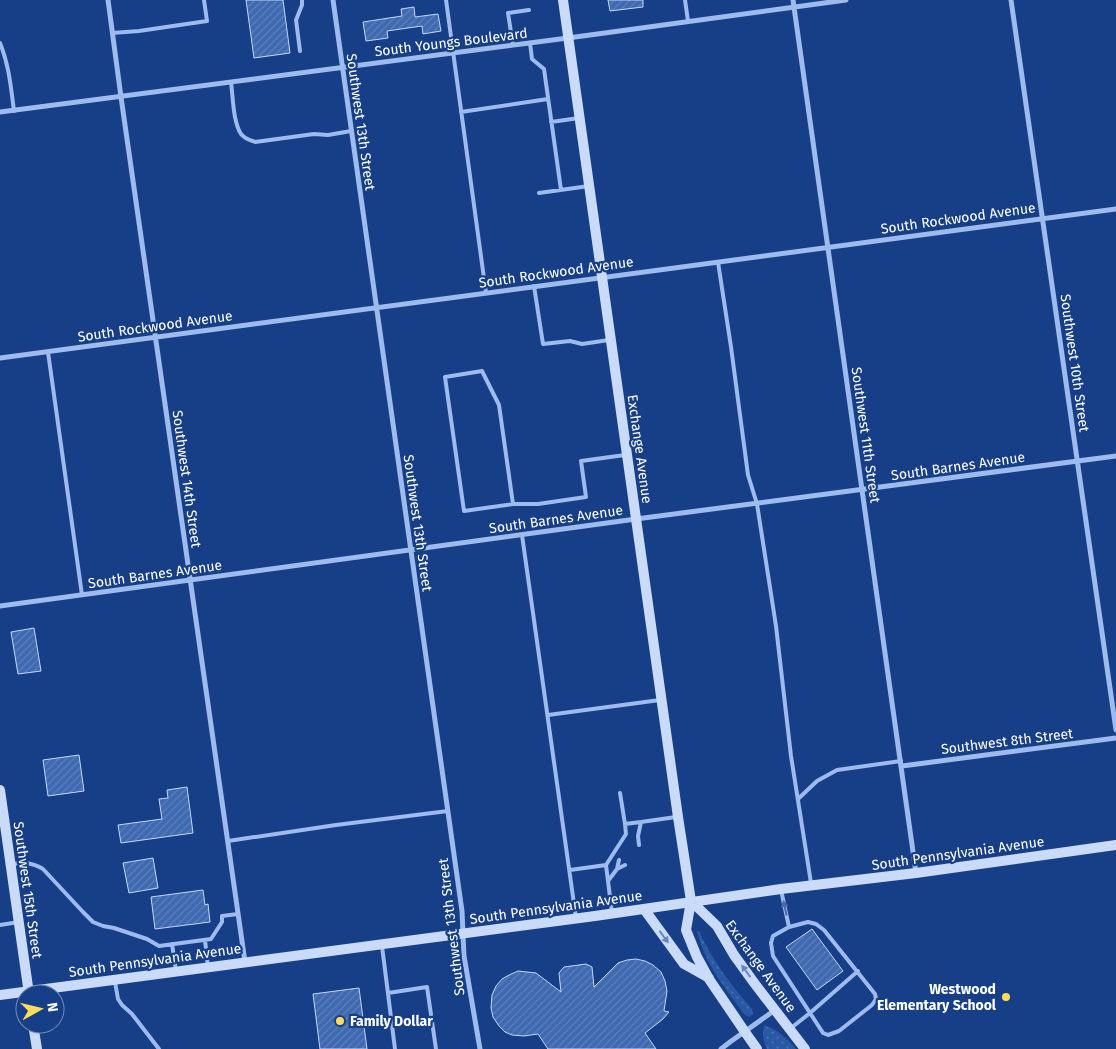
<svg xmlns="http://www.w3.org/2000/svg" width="1116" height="1049" font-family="'Fira Sans',sans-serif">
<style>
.grass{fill:url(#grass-dots)}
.building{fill:url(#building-hatch);stroke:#c3d8fa}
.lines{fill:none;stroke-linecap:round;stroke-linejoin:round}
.lane{stroke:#9dbbed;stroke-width:4}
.street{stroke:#9dbbed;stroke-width:5}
.secondary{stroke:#cadbfa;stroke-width:10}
.oneway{fill:#466aab}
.oneway2{fill:#6885bb}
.poi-dot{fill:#ffdc5a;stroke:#173f87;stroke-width:2}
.labels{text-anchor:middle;stroke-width:4.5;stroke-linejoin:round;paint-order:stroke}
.street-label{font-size:14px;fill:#fff;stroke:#173f87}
.poi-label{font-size:14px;font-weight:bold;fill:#fff;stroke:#173f87;text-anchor:end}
</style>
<defs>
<pattern id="grass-dots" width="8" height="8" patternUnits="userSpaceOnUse" patternTransform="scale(1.25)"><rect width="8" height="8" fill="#2958a5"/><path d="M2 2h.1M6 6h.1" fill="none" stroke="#4971b2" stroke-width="1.8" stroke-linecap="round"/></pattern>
<pattern id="building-hatch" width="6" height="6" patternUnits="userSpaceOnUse" patternTransform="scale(1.25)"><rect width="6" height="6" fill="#3f69b0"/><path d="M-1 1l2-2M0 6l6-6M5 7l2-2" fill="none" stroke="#5c80bc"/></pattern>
</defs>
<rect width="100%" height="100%" fill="#173f87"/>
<path class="grass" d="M697,931H699C712,960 731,985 752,1009L753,1014L749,1017L745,1015C725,988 705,964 697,931Z
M764,1025C779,1031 786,1037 796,1049H767C763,1041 762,1034 764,1025Z"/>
<path class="building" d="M246,0H283L290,53L254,58Z
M608,0H643V7L610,11Z
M414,7L415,17L438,14L441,31L423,34L422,26L387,31L388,38L366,41L363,22L402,16L401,9Z
M34,628L41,671L18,674L11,632Z
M79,755L84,791L48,796L43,760Z
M187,787L193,833L121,843L118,825L162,819L159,799L168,798L167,790Z
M153,858L158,888L129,893L123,863Z
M203,890L205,905L208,904L210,922L155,929L151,897Z
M812,929L843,971L817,990L786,947Z
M636,959L645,961L653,965L661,972L665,981L667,991L664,1011L669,1012L663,1019L645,1033L656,1049H548L538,1034L524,1036L512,1035L505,1032L499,1026L493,1017L491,1008L492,995L496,986L502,979L509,975L518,971L536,973L561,992L559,973L564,967L586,964L592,967L594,987L618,963L627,960Z
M359,988L367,1049H320L313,994Z"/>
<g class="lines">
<path class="lane" d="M446,0L486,293
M685,0L688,21
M112,33L139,31L207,21L204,0
M0,43C9,65 11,88 14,111
M530,43L532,59L544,69L561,190
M513,45L508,13L529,10
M300,51L296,20L302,5V0
M231,82C233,97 233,122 241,134C245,139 250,140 255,142L314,134L328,135L351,131
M461,112L548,99
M551,122L579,118
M539,193L589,186
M718,262L731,347L748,475L757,504L776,626L791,756L811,883
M534,286L543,344L570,341L582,344L609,340
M48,352L82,595
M513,504L499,405L482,371L445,377L464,511L513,504H538L586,497L581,461L625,455
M522,535L576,918
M548,715L660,700
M620,793L625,824L641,822
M798,799L817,781L837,770L901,761
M228,841L336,825L448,811
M639,845L638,836L641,822L676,817
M12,864C25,863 31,862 43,869L83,912L93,922L103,926L114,928L147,939L159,946L211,939L222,922V916L238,914
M617,869L619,860
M570,870L606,865
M608,881L606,865L626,834L625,824
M781,890L789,927
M612,913L608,881L617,869L625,865
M808,922L816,924L824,930L875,994L876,999L872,1005L839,1031L828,1035L823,1033L773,956L771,943L773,936L789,927Z
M0,925L19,922
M205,940L208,967
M172,944L176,971
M382,946L395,1049
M115,982L118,999L122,1005L132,1014L159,1049
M388,993L427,987L436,1049
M791,1028L810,1013L858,971"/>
<path class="street" d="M108,0L121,97L245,962
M333,0L462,911L464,956L480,1049
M793,0L916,873
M1011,0L1116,730
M0,112L568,38L846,0
M0,358L1116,209
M0,606L636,519L1116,456
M902,766L1116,738
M721,1049L730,1042L775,1010"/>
<path class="secondary" d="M563,0L678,817L691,901L686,930L697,957L709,979L745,1032L757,1049
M0,790L29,994
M691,901L717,926L734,955L755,984L805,1049
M644,909L684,964L709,978
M0,995L595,916L781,889L916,873L1116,845
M33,1024L37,1049"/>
</g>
<defs><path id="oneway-solid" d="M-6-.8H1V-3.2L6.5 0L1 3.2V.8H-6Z" transform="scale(1.25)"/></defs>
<use class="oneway" href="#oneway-solid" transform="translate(785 908) rotate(-102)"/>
<g class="oneway2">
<use href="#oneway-solid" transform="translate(664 937) rotate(54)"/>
<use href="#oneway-solid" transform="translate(746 971) rotate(-126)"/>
</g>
<g class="poi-dot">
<circle cx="1006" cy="997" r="5"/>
<circle cx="340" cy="1021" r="5"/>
</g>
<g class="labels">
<g class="street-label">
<text transform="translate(451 42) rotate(-7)" y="5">South Youngs Boulevard</text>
<text transform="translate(361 122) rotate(82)" y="5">Southwest 13th Street</text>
<text transform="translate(958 218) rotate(-8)" y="5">South Rockwood Avenue</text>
<text transform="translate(556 272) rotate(-8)" y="5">South Rockwood Avenue</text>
<text transform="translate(155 326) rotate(-8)" y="5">South Rockwood Avenue</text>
<text transform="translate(1075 363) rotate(82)" y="5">Southwest 10th Street</text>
<text transform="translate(866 435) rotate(82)" y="5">Southwest 11th Street</text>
<text transform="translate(640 449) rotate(82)" y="5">Exchange Avenue</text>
<text transform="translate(958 466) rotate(-8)" y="5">South Barnes Avenue</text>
<text transform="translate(187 479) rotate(82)" y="5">Southwest 14th Street</text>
<text transform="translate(556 519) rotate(-8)" y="5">South Barnes Avenue</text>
<text transform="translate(418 523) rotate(82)" y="5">Southwest 13th Street</text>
<text transform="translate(155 574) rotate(-8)" y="5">South Barnes Avenue</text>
<text transform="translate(1007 741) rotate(-7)" y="5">Southwest 8th Street</text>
<text transform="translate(958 853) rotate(-8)" y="5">South Pennsylvania Avenue</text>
<text transform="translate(28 890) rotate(82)" y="5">Southwest 15th Street</text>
<text transform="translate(556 907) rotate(-8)" y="5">South Pennsylvania Avenue</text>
<text transform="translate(451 927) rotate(-97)" y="5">Southwest 13th Street</text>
<text transform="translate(155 960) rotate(-8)" y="5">South Pennsylvania Avenue</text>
<text transform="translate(761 966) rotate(54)" y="5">Exchange Avenue</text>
</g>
<g class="poi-label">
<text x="996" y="994">Westwood<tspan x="996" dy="16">Elementary School</tspan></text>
<text x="350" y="1026" text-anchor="start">Family Dollar</text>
</g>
</g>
<g transform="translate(40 1009) rotate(82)"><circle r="24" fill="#173f87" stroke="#748cb7"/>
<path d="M0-4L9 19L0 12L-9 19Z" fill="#ffdc5a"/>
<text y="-8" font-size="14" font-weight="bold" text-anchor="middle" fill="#ffffff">N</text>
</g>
</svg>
